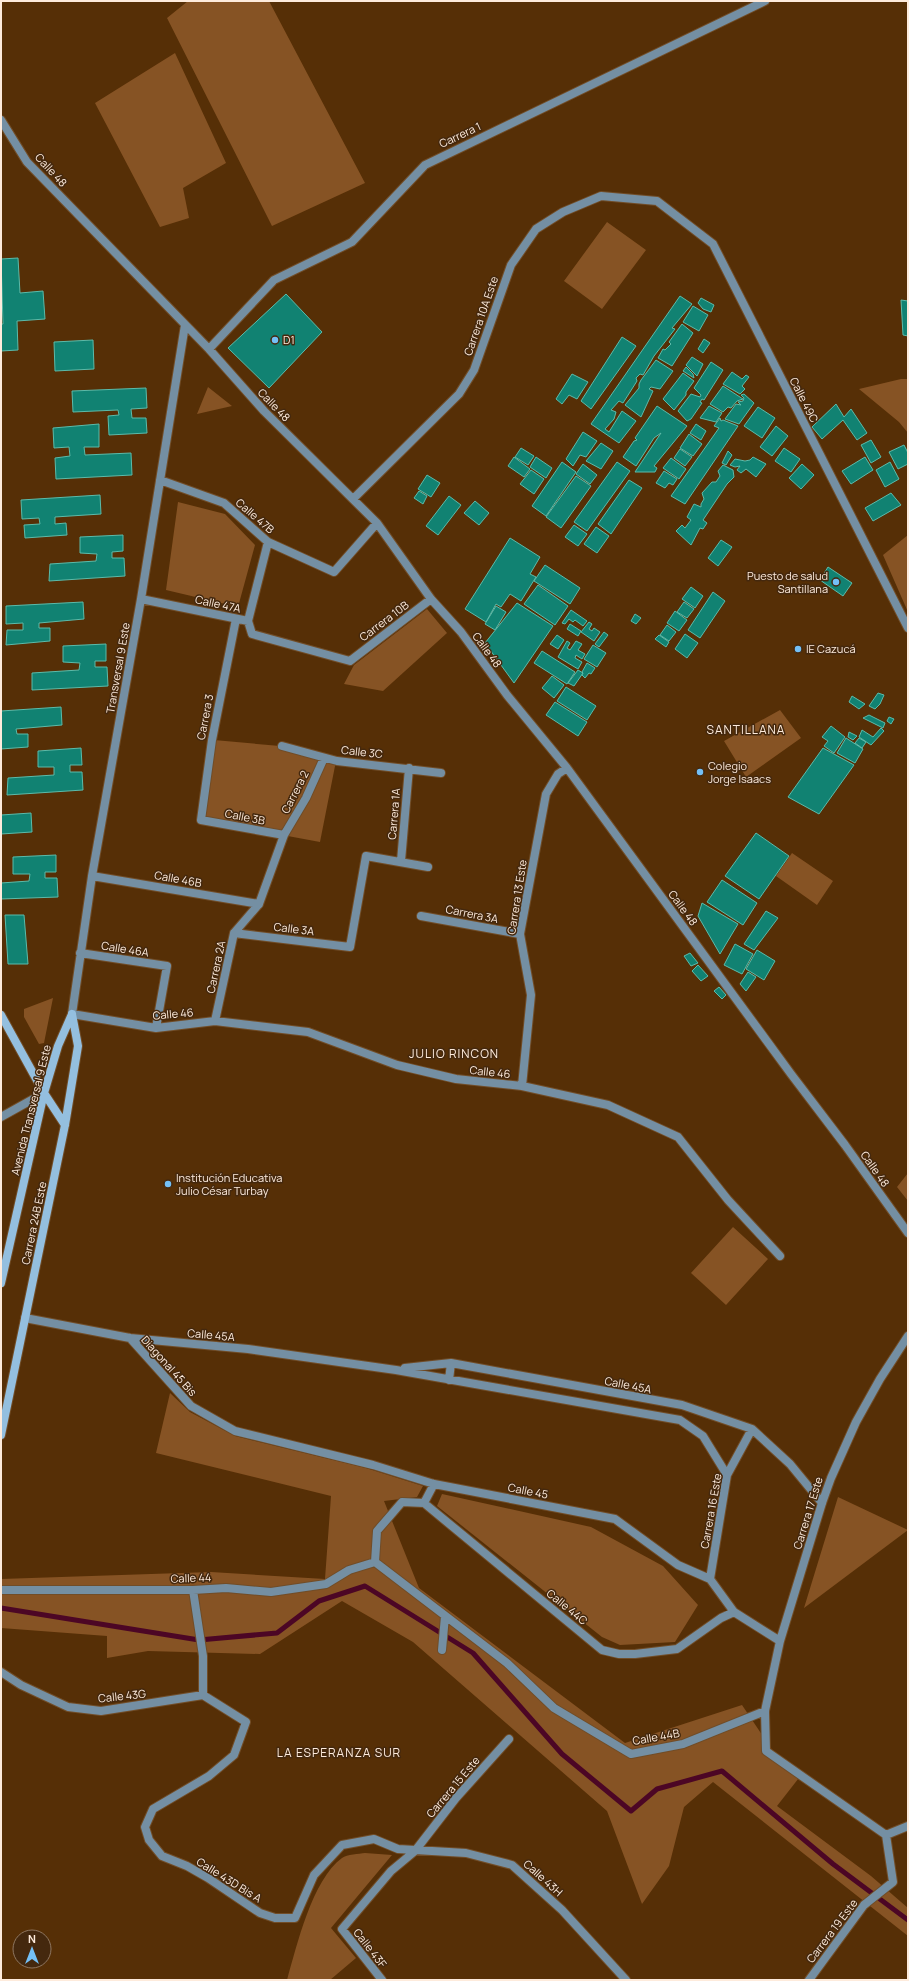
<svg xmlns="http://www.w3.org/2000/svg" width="909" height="1981" font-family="Manrope,sans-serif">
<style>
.green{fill:#865324}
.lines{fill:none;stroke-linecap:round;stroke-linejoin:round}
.stream{stroke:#4c0625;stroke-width:5}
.building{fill:#118272;stroke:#5bbbaa}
.minor-casing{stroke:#714d28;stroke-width:10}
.secondary-casing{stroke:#714d28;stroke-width:10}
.minor{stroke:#748fa3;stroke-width:8}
.secondary{stroke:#94bfdf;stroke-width:8}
.poi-dot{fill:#74c0f6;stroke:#44280e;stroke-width:1.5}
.labels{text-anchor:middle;stroke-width:3;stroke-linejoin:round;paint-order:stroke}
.street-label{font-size:11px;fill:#feebdc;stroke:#44280e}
.poi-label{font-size:11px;fill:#feebdc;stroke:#44280e;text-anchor:start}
.neighbourhood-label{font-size:12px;letter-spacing:1px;fill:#feebdc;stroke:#44280e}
</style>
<rect width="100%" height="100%" fill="#562f06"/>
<path class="green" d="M188,1H269L365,183L272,226L167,18Z
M175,53L226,163L183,188L189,218L160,227L95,103Z
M607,222L646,250L602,309L564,281Z
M901,379H908V433L899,422L859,389Z
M208,387L232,406L197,414Z
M178,502L225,514L255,545L238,607L166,590Z
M908,535V612L883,555Z
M427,609L447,633L383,691L344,684L354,665Z
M780,710L801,738L746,777L724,741Z
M214,740L280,746L336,761L320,842L202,820Z
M792,853L833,881L817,905L776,876Z
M53,998L44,1043L39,1044L24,1017V1009Z
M908,1173V1201L897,1187Z
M733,1227L768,1259L726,1305L691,1273Z
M170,1393L190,1412L235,1436L366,1468L423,1486L417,1497L384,1501L419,1588L625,1743L742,1705L775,1754L802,1774L777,1806L871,1876L908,1908V1936L713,1782L684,1807L669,1866L642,1904L607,1811L413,1642L342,1601L260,1654L148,1651L107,1658V1636L1,1628V1579L211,1572L325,1579L331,1496L156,1453Z
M442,1494L591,1527L663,1566L698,1605L675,1642L620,1645L602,1637L437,1506Z
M838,1497L908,1530L804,1608Z
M365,1853L392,1855L331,1928L356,1958L330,1980H287C297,1945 312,1880 342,1858C347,1854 359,1854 365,1853Z"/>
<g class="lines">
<path class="stream" d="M1,1608L199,1640L277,1633L319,1601L365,1586L473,1653L562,1754L631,1811L657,1789L722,1771L833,1864L908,1920"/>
</g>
<path class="building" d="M18,258L20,293L43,291L45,319L17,321L18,350L1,351V324H3L1,259Z
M286,294L322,332L269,388L228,348Z
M680,296L692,304L672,328L675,329L654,356L643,375L640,374L636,378L637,381L623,403L619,401L611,410L616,412L614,419L605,429L609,432L622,411L636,421L619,443L591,424Z
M701,298L714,305L711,312L703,309L698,303Z
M901,300L908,301V336L903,335Z
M693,306L708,315L699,331L683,322Z
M682,324L693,333L672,366L658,358L663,349L665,350L671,344L669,342Z
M622,337L636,346L591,409L581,401Z
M704,339L710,343L703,353L698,349Z
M93,340L94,369L55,371L54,342Z
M692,357L703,364L697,376L686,365Z
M656,360L673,371L660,389L651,387L649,389L653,391L641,417L625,405L639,388V384L641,380Z
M711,362L723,370L704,400L702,399L700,402L702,403L691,419L687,421L678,411L691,394L700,397L701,395L694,388Z
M686,367L693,374L694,378L683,371Z
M732,372L742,379L746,375L749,377L742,386L745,389L740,394L723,384Z
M683,373L694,381L686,392V395L674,410L663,399Z
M572,374L588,382L577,399L569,395L562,404L556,399Z
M723,386L743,399L737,401L731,408L728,407L723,412L710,404Z
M146,388L147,408L131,409L132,418H146L147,433L109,435L108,416L119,415L118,410L73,412L72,391Z
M744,394L754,403L739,424L725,419L736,404L741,405L738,402L743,401L744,398L741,395Z
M836,404L844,417L851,409L867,433L857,440L843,420L822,439L812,427Z
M657,406L687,426L654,466L657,468L655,472H635L661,433L654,438L636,466L623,457L634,441L637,440L635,438Z
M709,406L722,413L716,422L700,418Z
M758,407L775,418L762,438L744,426Z
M720,418L721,421L723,420L738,426L685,504L671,496L719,428L714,426Z
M99,424V447H84L85,455L131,453L132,475L56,479L55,458L70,456L69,447L54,448L53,428Z
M696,424L706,431L701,440L690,433Z
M776,426L788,436L772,456L760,447Z
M583,432L597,441L586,457L580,455L573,466L566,459Z
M689,434L702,444L693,456L680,448Z
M871,440L881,457L871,463L861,445Z
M601,443L613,451L601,469L586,461Z
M904,445L908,453V464L898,469L889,452Z
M521,448L534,456L528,465L515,457Z
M784,448L800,459L791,472L775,461Z
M680,449L692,457L685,466L674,458Z
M728,451L732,455L726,465L722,463Z
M514,457L530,469L524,477L508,466Z
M536,457L552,468L546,478L530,467Z
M753,457L766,464L756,477L746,469L741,473L737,470L740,466L735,467L730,465L735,459L745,461L750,460Z
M865,457L873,470L851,484L842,471Z
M671,458L686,469L679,479L663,468Z
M562,462L576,472L546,516L532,506Z
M617,462L630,471L587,531L574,522Z
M890,462L899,479L885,487L876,470Z
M583,464L597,475L590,484L576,474Z
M802,464L814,475L801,489L789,478Z
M723,465L733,470L734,477L727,484L703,520L707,523L703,529L700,528L691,545L676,531L682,525L685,528L691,520L687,517L694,504L701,507V504L704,499L702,493L712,482H716L720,476L718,471Z
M531,470L544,479L534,494L520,484Z
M664,471L677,479L673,485L669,483L665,488L656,483Z
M427,475L440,483L431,497L418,489Z
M576,476L591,486L561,528L546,517Z
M629,480L642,488L611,534L598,524Z
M419,491L427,496L423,504L414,498Z
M891,493L901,505L873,521L865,508Z
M100,495L101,514L55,517V524L66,523L67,535L25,538L24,525L40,524L39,518L22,519L21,500Z
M449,496L461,505L438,535L426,526Z
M475,501L489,513L479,525L464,513Z
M574,525L587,534L578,546L565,537Z
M596,527L609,536L597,553L584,544Z
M123,535V551L112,552V558H124L125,576L49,581L50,564L96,561L97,554L80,553V537Z
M510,538L540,557L530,574L536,577L521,601L510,594L501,607L496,604L486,622L465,609Z
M721,540L732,547L718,566L708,558Z
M545,565L580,588L570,604L534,581Z
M828,567L852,583L843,596L820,580Z
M538,585L568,606L555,625L524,604Z
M691,587L703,596L695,608L682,599Z
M713,592L725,601L700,638L688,630Z
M83,602L84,619L39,623V628H50V641L6,645L7,630H23V623L6,624V606Z
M684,602L694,609L687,618L677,612Z
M517,603L553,626L514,683L485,643Z
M496,606L506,612L495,630L485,624Z
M571,610L587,621L583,626L575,620L573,622L569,619L565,624L562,623Z
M675,611L687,620L679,631L667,623Z
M635,614L641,618L636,624L631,621Z
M589,622L592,624L589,629L592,631L594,628L600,632L594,641L581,632Z
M570,624L581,631L578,636L567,629Z
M667,625L676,632L669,641L660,635Z
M604,632L608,635L599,647L595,644Z
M685,634L698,643L687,658L675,649Z
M557,635L564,640L558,649L550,644Z
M659,635L669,642L666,647L655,639Z
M567,641L570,643L567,648L570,650L576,641L582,644L578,650L585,654L582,659L576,655L575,658L582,662L578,669L558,657Z
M106,644V661H95V667H107L108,686L32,690V673L79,670L80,663L63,662V646Z
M593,645L606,653L597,667L584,659Z
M542,651L575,672L567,684L534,663Z
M587,663L595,668L591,674L589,673L585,678L582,675L583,673L582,672Z
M578,670L583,673L574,686L568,683Z
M552,676L564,685L554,698L542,688Z
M566,687L596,706L587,720L557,701Z
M878,693L884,695L880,704L875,709L869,706Z
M852,696L865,704L859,709L849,702Z
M555,702L587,722L578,736L546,715Z
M61,707L62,725L16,729L17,734H28V747L1,749V711Z
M869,715L885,723L883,728L863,718Z
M889,717L894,719L891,724L887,721Z
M831,726L845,737L834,753L824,746L828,741L822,737Z
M881,728L884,731L871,745L859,737L862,730L873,737Z
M849,732L857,736L853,740L848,737Z
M846,738L863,749L855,763L837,753Z
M859,738L866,742L862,748L855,743Z
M81,748L82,765H70V772H82L83,790L7,795L8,778L54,775V767H38V751Z
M823,748L854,765L819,814L788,797Z
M31,813L32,832L1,834V815Z
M756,833L789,856L759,899L725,876Z
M56,855V872H45V878H57L58,897L1,899V883L29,881L30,874H13V857Z
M722,880L757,903L743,925L707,902Z
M702,903L738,924L720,954L698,916Z
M766,911L778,918L754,950L744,944Z
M5,915H24L28,964H8Z
M735,944L753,954L742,974L724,965Z
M757,950L775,961L764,980L746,969Z
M690,953L698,963L691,966L684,956Z
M698,965L708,976L701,981L692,971Z
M748,972L756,977L746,991L740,984Z
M719,987L726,995L722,999L714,991Z"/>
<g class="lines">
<defs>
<path id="minor" d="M1,120L27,162L209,349L264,411L377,523L431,599L461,632L507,695L567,768L791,1074L845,1145L908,1233
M185,325L141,599L92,876L72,1014L156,1028L215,1021L308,1032L397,1065L456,1079L522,1086L608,1105L678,1137L728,1200L780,1256
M209,349L274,280L352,242L425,165L765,1
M160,480L224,503L268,542L334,572L377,523
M353,499L459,394L474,370L511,265L536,229L563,212L601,196L657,201L713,244L908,628
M141,599L248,621L252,634L350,661L431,599
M236,619L212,740L201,820L284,835
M248,621L268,542
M282,746L337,761L441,773
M401,861L409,768
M92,876L259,904
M421,916L520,934
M234,933L350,947L366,856L428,867
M80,953L167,966L156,1028
M215,1021L234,933L259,904L284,835L306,798L324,758
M522,1086L531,995L520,934L546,794L558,774L567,768
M1,1117L44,1093
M25,1318L130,1338L248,1349L396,1370L680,1420L703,1436L727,1475
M130,1338L191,1406L235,1431L373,1465L434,1484L615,1519L678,1565L710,1579L734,1612L780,1641
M405,1368L451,1363L682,1405L752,1429L790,1464L822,1503
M449,1380L451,1363
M424,1503L434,1484
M375,1562L377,1531L402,1502L424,1503L602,1650L619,1654H635L677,1649L721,1618L734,1612
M375,1562L507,1663L554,1708L631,1754L683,1744L765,1711
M710,1579L727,1475L752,1429
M1,1590H193L226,1588L271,1592L326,1584L349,1570L375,1562
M193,1590L203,1656V1695
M442,1650L445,1616
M1,1672L21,1685L68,1707L101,1711L203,1695L246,1722L234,1755L209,1776L153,1809L145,1827L149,1840L162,1856L187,1866L208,1878L260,1913L275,1918H295L314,1875L342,1845L374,1839L398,1849L466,1853L512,1865L562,1910L626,1980
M886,1835L766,1751L765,1711L780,1641L822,1503L831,1478L856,1422L880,1379L908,1336
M886,1835L908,1826
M382,1980L342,1929L391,1871L415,1851L456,1798L509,1739
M809,1980L864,1905L893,1882L886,1835"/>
<path id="secondary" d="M1,1015L44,1093L65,1125
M1,1283L44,1093L58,1046L72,1014
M1,1435L65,1125L78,1046L72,1014"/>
</defs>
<use href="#minor" class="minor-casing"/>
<use href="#secondary" class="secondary-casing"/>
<use href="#minor" class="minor"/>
<use href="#secondary" class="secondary"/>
</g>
<g class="poi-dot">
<circle cx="275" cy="340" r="4"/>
<circle cx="836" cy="582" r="4"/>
<circle cx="798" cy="649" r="4"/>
<circle cx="700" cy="772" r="4"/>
<circle cx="168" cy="1184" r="4"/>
</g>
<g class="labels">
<g class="street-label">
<text transform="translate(460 135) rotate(-25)" y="4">Carrera 1</text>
<text transform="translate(51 170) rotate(47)" y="4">Calle 48</text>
<text transform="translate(481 316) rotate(-71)" y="4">Carrera 10A Este</text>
<text transform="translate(804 400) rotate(63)" y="4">Calle 49C</text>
<text transform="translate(274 405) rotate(46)" y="4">Calle 48</text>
<text transform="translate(255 516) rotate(41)" y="4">Calle 47B</text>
<text transform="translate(218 604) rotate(12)" y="4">Calle 47A</text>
<text transform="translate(384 621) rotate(-37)" y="4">Carrera 10B</text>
<text transform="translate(487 650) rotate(54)" y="4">Calle 48</text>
<text transform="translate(118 668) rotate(-80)" y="4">Transversal 9 Este</text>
<text transform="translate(205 717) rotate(-79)" y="4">Carrera 3</text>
<text transform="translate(362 752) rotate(6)" y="4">Calle 3C</text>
<text transform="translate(295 792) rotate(-63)" y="4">Carrera 2</text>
<text transform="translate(394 814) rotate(-85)" y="4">Carrera 1A</text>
<text transform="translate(245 817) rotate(11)" y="4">Calle 3B</text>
<text transform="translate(178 879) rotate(10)" y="4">Calle 46B</text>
<text transform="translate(517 897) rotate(-81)" y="4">Carrera 13 Este</text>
<text transform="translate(683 908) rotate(54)" y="4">Calle 48</text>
<text transform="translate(472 914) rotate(11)" y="4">Carrera 3A</text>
<text transform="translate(294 929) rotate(7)" y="4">Calle 3A</text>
<text transform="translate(125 949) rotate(9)" y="4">Calle 46A</text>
<text transform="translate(216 967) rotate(-78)" y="4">Carrera 2A</text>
<text transform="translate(173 1014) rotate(-5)" y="4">Calle 46</text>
<text transform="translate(490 1072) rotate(6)" y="4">Calle 46</text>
<text transform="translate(31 1110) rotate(-76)" y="4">Avenida Transversal 9 Este</text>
<text transform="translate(875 1169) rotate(55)" y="4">Calle 48</text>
<text transform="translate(34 1223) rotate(-78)" y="4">Carrera 24B Este</text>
<text transform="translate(211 1335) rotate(5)" y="4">Calle 45A</text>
<text transform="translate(169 1366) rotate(48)" y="4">Diagonal 45 Bis</text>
<text transform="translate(628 1385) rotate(11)" y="4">Calle 45A</text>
<text transform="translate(528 1491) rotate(11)" y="4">Calle 45</text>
<text transform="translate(711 1511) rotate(-80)" y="4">Carrera 16 Este</text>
<text transform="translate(808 1513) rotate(-73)" y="4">Carrera 17 Este</text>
<text transform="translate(191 1578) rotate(-2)" y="4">Calle 44</text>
<text transform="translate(567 1607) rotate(39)" y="4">Calle 44C</text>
<text transform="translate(122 1696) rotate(-6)" y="4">Calle 43G</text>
<text transform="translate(656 1737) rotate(-10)" y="4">Calle 44B</text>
<text transform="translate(453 1787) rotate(-50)" y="4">Carrera 15 Este</text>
<text transform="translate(543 1878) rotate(42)" y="4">Calle 43H</text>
<text transform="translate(229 1880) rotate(32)" y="4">Calle 43D Bis A</text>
<text transform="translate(832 1931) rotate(-53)" y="4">Carrera 19 Este</text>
<text transform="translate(370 1948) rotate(52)" y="4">Calle 43F</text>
</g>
<g class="poi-label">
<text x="283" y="344">D1</text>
<text x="828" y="580" text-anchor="end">Puesto de salud<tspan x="828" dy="13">Santillana</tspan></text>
<text x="806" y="653">IE Cazucá</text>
<text x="708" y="770">Colegio<tspan x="708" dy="13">Jorge Isaacs</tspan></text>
<text x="176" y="1182">Institución Educativa<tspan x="176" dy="13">Julio César Turbay</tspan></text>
</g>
<g class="neighbourhood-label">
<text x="746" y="734">SANTILLANA</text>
<text x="454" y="1058">JULIO RINCON</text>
<text x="339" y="1757">LA ESPERANZA SUR</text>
</g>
</g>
<rect width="909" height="1981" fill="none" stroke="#feebdc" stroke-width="4"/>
<g transform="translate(32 1949)"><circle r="19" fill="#44280e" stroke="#8e7660"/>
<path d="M0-3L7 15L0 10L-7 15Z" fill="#74c0f6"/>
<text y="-6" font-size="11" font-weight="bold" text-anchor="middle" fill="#feebdc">N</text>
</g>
</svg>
